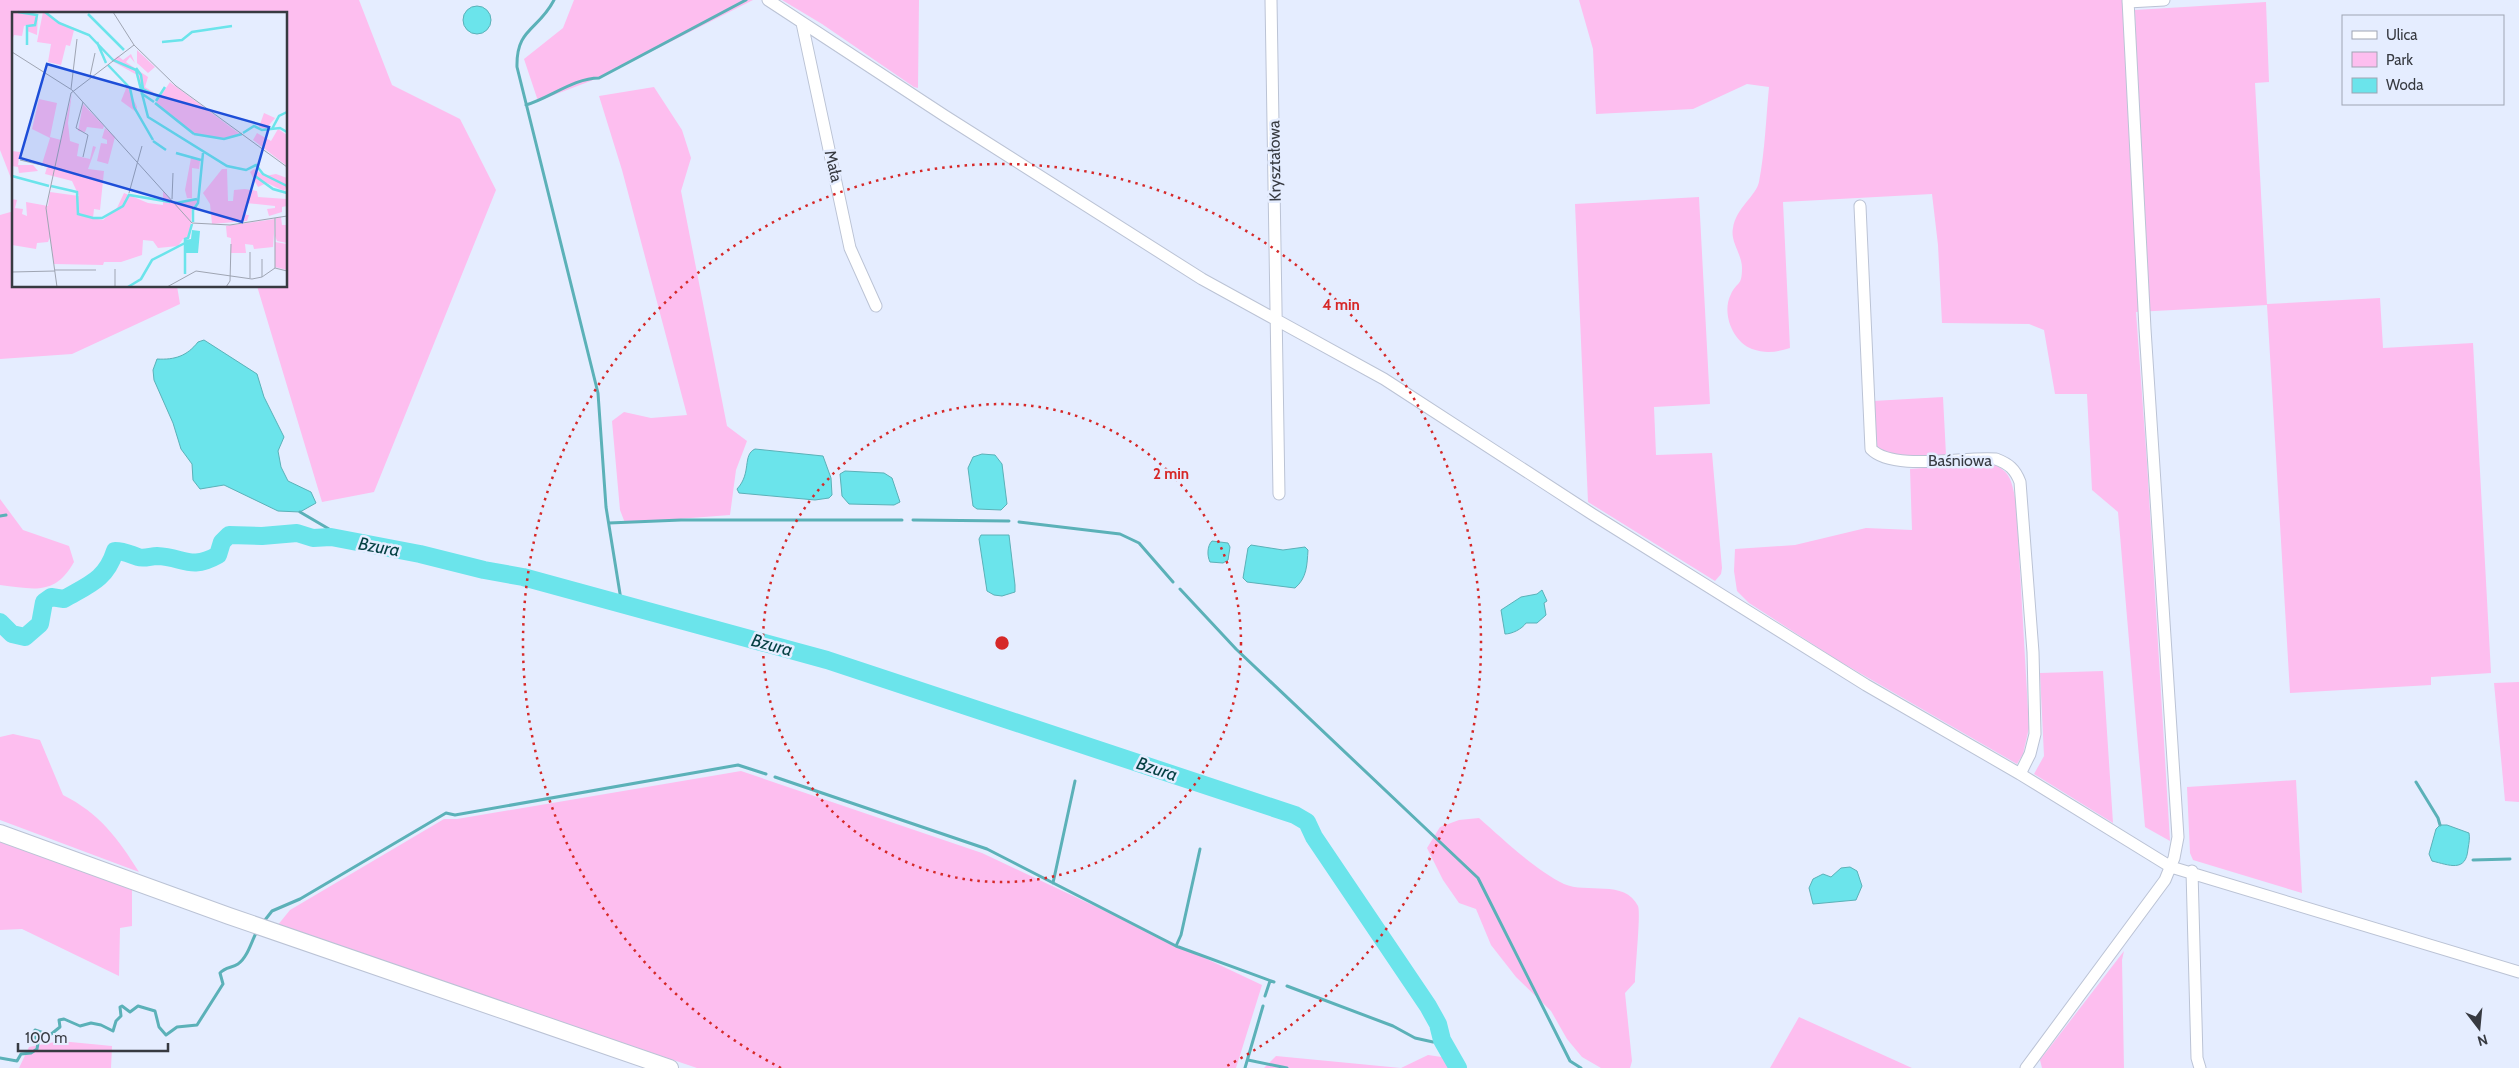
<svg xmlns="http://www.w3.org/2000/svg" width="2519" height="1068" font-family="Cabin,sans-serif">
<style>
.green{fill:#fdbeef}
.water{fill:#6be4eb;stroke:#5bb1b8}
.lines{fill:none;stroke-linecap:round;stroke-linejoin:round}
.stream{stroke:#5bb1b8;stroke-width:3}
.river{stroke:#6be4eb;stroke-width:18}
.street-casing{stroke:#bbc3d5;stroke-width:13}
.secondary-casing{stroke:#bbc3d5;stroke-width:18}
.street{stroke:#fff;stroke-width:11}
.secondary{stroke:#fff;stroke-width:16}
.ring{fill:none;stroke:#d62828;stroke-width:2.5;stroke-dasharray:2.5 5}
.labels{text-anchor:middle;stroke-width:5;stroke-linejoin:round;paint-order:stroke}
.street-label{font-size:16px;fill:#373a41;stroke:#e5edff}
.water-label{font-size:18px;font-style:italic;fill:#033f42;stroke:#e5edff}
.inset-river{fill:none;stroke:#6be4eb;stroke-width:2.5}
.inset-road{fill:none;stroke:#9fa5b3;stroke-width:1}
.view{fill:#1d4ed8;fill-opacity:0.15;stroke:#1d4ed8;stroke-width:2.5}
.inset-edge{fill:none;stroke:#373a41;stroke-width:2.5}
.centre{fill:#d62828;stroke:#e5edff;stroke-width:2.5}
.ring-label{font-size:15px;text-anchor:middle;font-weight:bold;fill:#d62828;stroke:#e5edff;stroke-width:5;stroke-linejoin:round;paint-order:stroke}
</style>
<rect width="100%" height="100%" fill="#e5edff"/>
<path class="green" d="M0,0H359L392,85L460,119L496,190L374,492L322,502L257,286H286V14H14V186L0,150Z
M574,0H753L601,77L538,101L524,59L563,28Z
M782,0H919L918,88L914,87L822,24Z
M1579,0H2122L2127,84H2137L2135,10L2266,2L2269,82L2255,83L2267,304L2380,298L2383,348L2473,343L2491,673L2431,677V685L2290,693L2267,305L2136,312L2147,463L2170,841L2145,827L2118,512L2092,490L2087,394H2055L2044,330L2029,324L1942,323L1938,245L1932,194L1783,202L1790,348C1777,352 1766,354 1752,349C1733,342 1721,313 1731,294C1737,281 1742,287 1742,268C1742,254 1730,242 1733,228C1736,208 1756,196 1759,182C1765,151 1766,118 1769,87L1747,84L1693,109L1596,114L1593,49Z
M654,87L682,130L691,158L681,191L727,426L747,441L736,470L730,515L625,523L620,510L612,421L624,412L651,418L687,415L622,170L599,96Z
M1699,197L1710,404L1654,407L1656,455L1712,453L1722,568L1721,574L1715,581L1588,502L1575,204Z
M14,211V286H177L180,304L72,354L0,359V215Z
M1943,397L1946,455C1925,456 1878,465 1872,436C1870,426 1873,412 1873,401Z
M1989,463C2011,470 2011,480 2016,501L2029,728L2023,754L2017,764L1839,661L1749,603L1737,591L1734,571L1735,549L1795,545L1866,528L1912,530L1910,469Z
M0,499L23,530L69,546L74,562C55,596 34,589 0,585Z
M2103,671L2113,823L2034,774L2044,756L2040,673Z
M2519,682V802L2505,801L2494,683Z
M13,734L40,740L63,795C99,813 118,838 139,872L0,820V737Z
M741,771L982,853L1262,985L1236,1068H697L277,926L290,910L444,819H457Z
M2296,780L2302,893L2193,860L2190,853L2187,787Z
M1479,818C1503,839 1535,870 1564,884C1586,894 1625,879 1638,906C1641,913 1635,969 1635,982L1625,993L1632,1061L1630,1068H1601L1582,1057L1567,1039L1551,1011L1516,977L1491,945L1476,909L1459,903L1443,880L1427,848L1440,827L1459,820Z
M0,842L132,889V926L120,928L119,976L22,929L0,930Z
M2124,951L2122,960L2124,1068H2042L2040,1060Z
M1799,1017L1912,1068H1770Z
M60,1041L112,1046L111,1068H19L29,1047Z
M1428,1055L1462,1060L1466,1068H1264L1276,1056L1401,1068Z"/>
<path class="water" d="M463 20a14 14 0 1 1 28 0a14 14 0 1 1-28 0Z
M204,340L257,374L264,397L284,437L278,451L281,467L288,481L311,492L316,503L300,512L278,511L224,485L200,489L193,480L192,464L181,449L173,423L154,380L153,370L157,359C175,360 187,356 198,342Z
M755,449L823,456L831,478L832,495L829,498L815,500L739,493L737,489C752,473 742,455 755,449Z
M982,454L995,455L1002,464L1007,504L1001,510L977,509L973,506L968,468L973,457Z
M845,471L884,473L892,478L900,502L894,505L849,504L842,496L840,474Z
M981,535H1009L1015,585V592L1002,596L994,595L987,591L979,539Z
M1212,541L1228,543L1230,547L1228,560L1223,563L1210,562C1207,556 1207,546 1212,541Z
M1251,545L1283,550L1305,547L1308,550C1307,565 1307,578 1295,588L1247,582L1243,578L1248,548Z
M1542,590L1547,601L1544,603L1546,615L1537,623H1526C1522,629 1512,634 1505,634L1501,610L1521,597L1537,594Z
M2440,825H2447L2469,833C2470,838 2469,843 2468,849C2466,873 2449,865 2432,861L2429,854L2436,829Z
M1850,867L1857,871L1862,886L1856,900L1813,904L1809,888L1813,879L1823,874L1831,877L1841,868Z"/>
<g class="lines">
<path class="stream" d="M554,0C538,31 516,28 517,67L598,393L606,507L622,606
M526,105C550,98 574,78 599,78L746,0
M300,512L329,529L331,537
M0,516L6,515
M913,520L1009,521
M1019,522L1120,534L1139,543L1173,582
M609,523L681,520H902
M1180,589L1236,649L1478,878L1570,1061L1581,1068
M775,777L987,849L1176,946L1274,982
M2416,782L2438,818L2440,825
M2473,860L2510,859
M1053,883L1075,781
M265,920L272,911L300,899L446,813L455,815L738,765L766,774
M1176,946L1181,935L1200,849
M1287,986L1393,1026L1415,1038L1433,1042L1442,1040
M1265,996L1270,981
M0,1058L17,1061L21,1054L31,1053L37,1049L38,1043L33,1033L35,1030L50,1035L60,1027L59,1020L64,1019L80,1026L91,1023L101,1025L113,1031L116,1021L121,1016L120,1007L122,1006L130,1012L138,1006L155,1011L159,1027L166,1035L177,1027L197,1025L223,984L220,973C225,967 232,968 238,964C247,958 251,943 256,933
M1248,1060L1287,1068
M1245,1068L1263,1006"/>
<path class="river" d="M0,622L12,634L25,637L40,624L44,602L51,597L64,599C88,585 106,580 115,551C124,551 129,554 138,557C144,559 151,556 157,556C184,557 190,571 218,555L222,542L229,535L262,536L297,533L313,538L331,537L420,554L484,570L523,577L827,660L1295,815L1307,822L1314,837L1428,1006L1438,1024L1442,1040L1458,1068"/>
<defs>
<path id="street" d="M768,0L945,116L1202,279L1384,379L1592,514L1866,685L2020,774L2171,867L2519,972
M1271,0L1279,494
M2128,2L2164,0
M802,23L850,248L876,306
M1860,206L1871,449C1893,472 1965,456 1996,459C2009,464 2015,469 2020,482L2033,652L2035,734L2030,754L2020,774
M2192,871L2197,1058L2200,1068
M2026,1068L2165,880L2174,858L2178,837L2145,329L2128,0"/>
<path id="secondary" d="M0,833L229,916L670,1068"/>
</defs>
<use href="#street" class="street-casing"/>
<use href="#secondary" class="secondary-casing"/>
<use href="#street" class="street"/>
<use href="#secondary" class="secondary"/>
</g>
<g class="ring">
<circle cx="1002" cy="643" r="239"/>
<path d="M781 1068A479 479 0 1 1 1223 1068"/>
</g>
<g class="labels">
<g class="street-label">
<text transform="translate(1274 161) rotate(-91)" y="6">Kryształowa</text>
<text transform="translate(834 166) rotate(77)" y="6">Mała</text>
<text x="1960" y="466">Baśniowa</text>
</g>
<g class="water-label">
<text transform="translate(379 547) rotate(10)" y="6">Bzura</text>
<text transform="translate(772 645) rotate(15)" y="6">Bzura</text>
<text transform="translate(1157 769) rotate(18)" y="6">Bzura</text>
</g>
</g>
<g transform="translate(12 12)">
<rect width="275" height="275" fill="#e5edff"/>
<path d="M0,0L26,2L25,23L15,19V13L12,14L10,24L2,23L0,29ZM31,0L62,18L58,34L54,33L49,53L36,50L39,32L25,30ZM125,38L143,55L136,61L125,51ZM119,42L123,51L118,45L114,50L136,65L133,75L146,83L128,79L125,63L100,49L106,44L111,48ZM158,70L159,71L228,122L212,126L184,123L165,110L144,91ZM115,74L125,95L124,100L109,89ZM60,81L56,111L58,129L67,132L65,144L78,147L81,134L84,135L76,157L92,159L88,198L82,197L81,206L91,208L105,196L112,181L136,191L151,193V179L162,191L185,187L186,191L180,195L178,226L171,227L166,234L146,236L141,229L131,228L130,243L109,250H92L91,253L42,252L38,225L36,230L25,231L24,237L0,233V187L5,188L3,196L11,197L10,202L15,204L14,190L36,194L38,180L67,184L60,169L33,162L35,155H42L30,152L38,126L20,117L27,87L45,91L38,125L49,128ZM71,92L92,114L91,117L75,115L73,120L66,119ZM252,101L263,106L254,117L247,115ZM93,116L103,125L96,152L85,149L89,131L95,132V128L90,126ZM266,117L275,123V154L241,128L245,121L259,129ZM0,139L8,140L6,153H21L26,159L7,161L6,155L0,154ZM179,146L188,149L187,157L180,156V186H175L173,178ZM210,157H215L216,189H221L222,178L233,177L245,179L246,185L275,187V194L270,195V200L257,204L255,197L263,196V194L234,191V203H237L235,209L200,212L198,192L191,181ZM242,157L253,164L264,162L275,166V174L272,179L255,171L246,175L238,160ZM269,205L270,213H275V231L265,229L263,224L264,206ZM263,207L261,235L242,237L241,233L233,232L234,241H219V226L215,225L214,214ZM263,230L275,232V258L263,255Z" fill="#fdbeef"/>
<path d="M180,218L188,219L186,241H174L173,228L179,227Z" fill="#6be4eb"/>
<path class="inset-river" d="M6,0L25,3L23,13L15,14V33M33,0L47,11L77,23L101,48L124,58L136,105L215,154L234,158L244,153L251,162L275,174M76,2L112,38M85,30L94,51M150,30L170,28L180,20L220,14M96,53L118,76L122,95L141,128M124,56L129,63L131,77L147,85M129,81L142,90M144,89L153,75M143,91L182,122M260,117L267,104L275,100M231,121L242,114L250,118L268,116L275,120M182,122L212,127L230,122M141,129L154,138M164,141L189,148M0,164L37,174M243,164L261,177L275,181M39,174L65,180L66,202L81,206H90L111,194L117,183L158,190M164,191L185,187M181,210V198L186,191L191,141M173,262V227L176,226L180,212M116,275L129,267L140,248L173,231"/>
<path class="inset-road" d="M101,0L122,33L164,74L275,155M0,40L60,78L180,211L218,213L275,204M78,64L83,41M59,77L65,27M71,145L76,123L64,116L71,90M8,148L42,156M117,181L130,134M160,187L161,161M238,240V266M250,247V265M263,256V206M103,257V275M43,258H84M0,260L43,259M45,275L34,196L59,81L122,33M155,275L184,259L240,267L250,265L263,256L275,259M214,275L218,269L219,232"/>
<path class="view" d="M35,52L257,115L230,210L8,146Z"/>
<rect width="275" height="275" class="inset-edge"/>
</g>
<circle cx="1002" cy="643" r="8" class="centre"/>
<g class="ring-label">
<text x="1341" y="310">4 min</text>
<text x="1171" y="479">2 min</text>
</g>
<rect x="2342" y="15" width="162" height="90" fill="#e5edff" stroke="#9fa5b3"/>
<rect x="2352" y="31" width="25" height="8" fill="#ffffff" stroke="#9fa5b3"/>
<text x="2386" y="40" font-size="15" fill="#373a41">Ulica</text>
<rect x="2352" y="52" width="25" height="15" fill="#fdbeef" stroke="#9fa5b3"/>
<text x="2386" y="65" font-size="15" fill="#373a41">Park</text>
<rect x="2352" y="78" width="25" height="15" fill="#6be4eb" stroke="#9fa5b3"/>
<text x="2386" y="90" font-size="15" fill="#373a41">Woda</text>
<g transform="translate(2479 1028) rotate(164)" stroke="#e5edff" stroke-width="4" paint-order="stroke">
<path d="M0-4L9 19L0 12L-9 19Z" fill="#373a41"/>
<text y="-8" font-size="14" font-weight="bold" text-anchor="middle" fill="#373a41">N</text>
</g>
<path d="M18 1043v8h150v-8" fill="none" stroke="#373a41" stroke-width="2.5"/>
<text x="25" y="1043" font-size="15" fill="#373a41" stroke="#e5edff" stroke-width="4" paint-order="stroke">100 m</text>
</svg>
